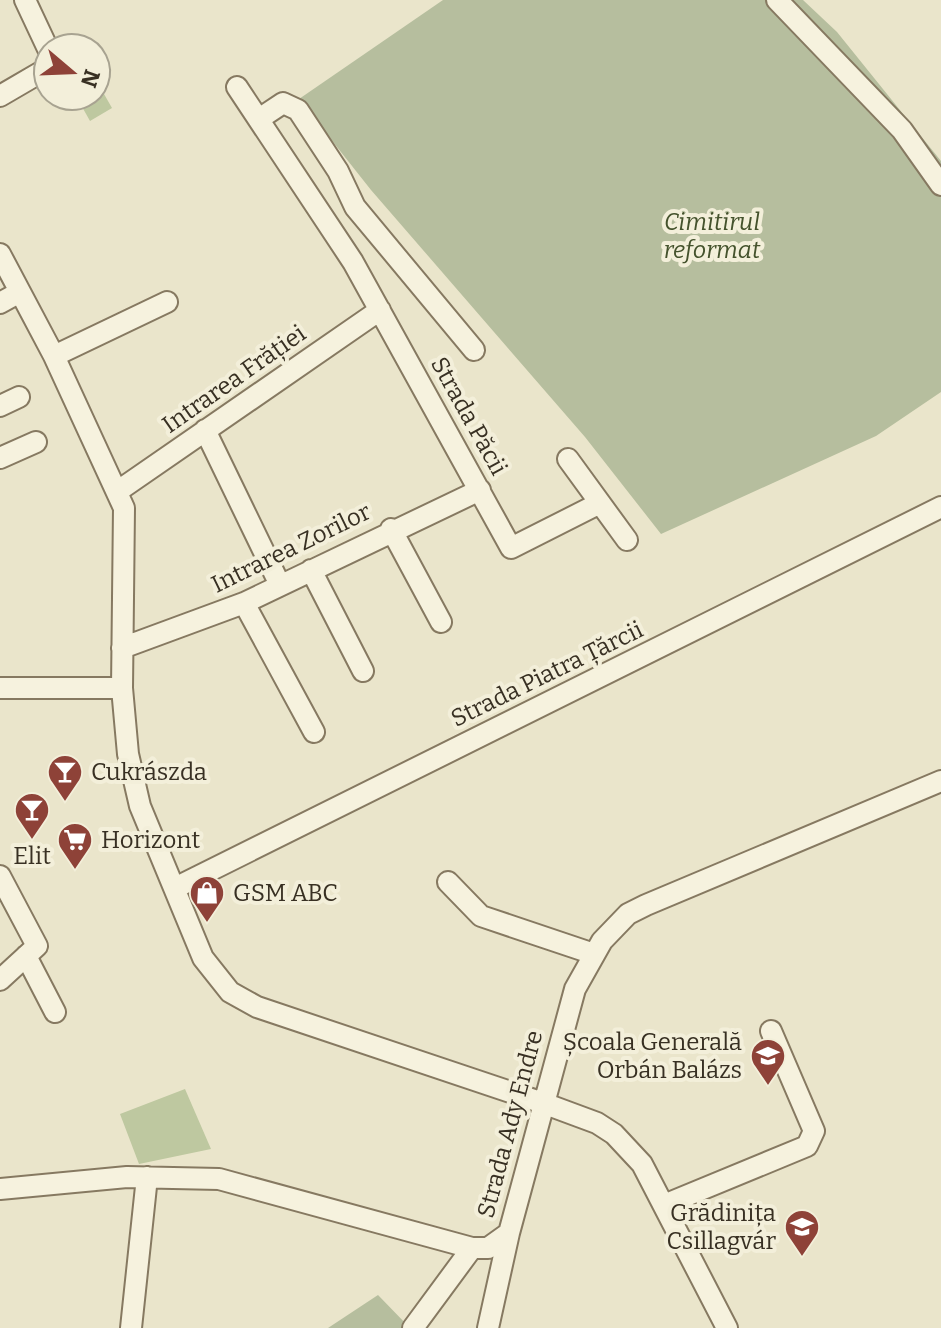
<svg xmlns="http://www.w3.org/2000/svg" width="941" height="1328" font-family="Bitter,serif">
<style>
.green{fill:#bec8a0}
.cemetery{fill:#b6be9e}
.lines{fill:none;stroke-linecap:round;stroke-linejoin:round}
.minor-casing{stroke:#867961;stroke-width:24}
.minor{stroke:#f6f2de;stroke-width:20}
.labels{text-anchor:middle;stroke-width:8;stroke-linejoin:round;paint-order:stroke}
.park-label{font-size:24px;font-style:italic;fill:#44522c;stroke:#f3efda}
.street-label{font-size:24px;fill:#383023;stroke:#f3efda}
.poi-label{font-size:24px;fill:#383023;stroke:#f3efda;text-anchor:start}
</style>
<rect width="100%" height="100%" fill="#eae5cb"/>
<path class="green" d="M96,80L112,108L90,121L76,96H96Z
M185,1089L211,1149L139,1164L120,1114Z"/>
<path class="cemetery" d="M443,0H803L837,32L941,161V392L876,436L661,534L585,437L371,190L299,99Z
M378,1295L410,1328H328Z"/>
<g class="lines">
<defs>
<path id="minor" d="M25,0L48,49
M777,0L902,130L941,185
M237,87L353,262L511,548L600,503
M0,96L48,68
M259,119L283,103L298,110L338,171L355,207L474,350
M0,254L54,356L124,508L122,688L128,754L140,806L203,958L230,992L257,1007L543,1103L597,1123L614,1134L642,1164L727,1328
M0,303L20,292
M54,356L167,302
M0,406L19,397
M205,430L280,585
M0,458L36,442
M568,459L627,540
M118,491L380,310
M391,529L441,622
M311,570L363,671
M244,603L314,732
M122,648L244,603L480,490
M0,688H122
M0,876L37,946L0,980
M448,882L481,916L594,954
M175,888L941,507
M26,956L55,1012
M0,1189L127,1177L219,1179L472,1248H488L509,1233L575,989L602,941L628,914L646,905L941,781
M664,1205L807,1146L814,1131L771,1031
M131,1328L147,1177
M413,1328L472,1248
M488,1328L509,1233"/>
</defs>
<use href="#minor" class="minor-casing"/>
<use href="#minor" class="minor"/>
</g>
<defs>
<symbol id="bar-pin" viewBox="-11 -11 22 30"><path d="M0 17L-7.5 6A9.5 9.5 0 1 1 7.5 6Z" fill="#8e4238" stroke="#f3efda"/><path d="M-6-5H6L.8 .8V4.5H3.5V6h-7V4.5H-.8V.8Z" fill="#fff"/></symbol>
<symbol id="supermarket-pin" viewBox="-11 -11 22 30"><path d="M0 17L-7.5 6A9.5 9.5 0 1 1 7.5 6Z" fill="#8e4238" stroke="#f3efda"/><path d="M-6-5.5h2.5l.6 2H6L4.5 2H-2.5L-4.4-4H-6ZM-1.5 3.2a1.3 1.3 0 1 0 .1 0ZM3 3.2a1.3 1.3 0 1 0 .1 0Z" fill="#fff"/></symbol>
<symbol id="shop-pin" viewBox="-11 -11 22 30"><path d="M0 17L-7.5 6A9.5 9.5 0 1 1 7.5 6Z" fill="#8e4238" stroke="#f3efda"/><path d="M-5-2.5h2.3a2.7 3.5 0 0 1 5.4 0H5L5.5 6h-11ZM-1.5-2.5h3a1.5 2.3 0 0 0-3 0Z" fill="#fff"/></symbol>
<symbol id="school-pin" viewBox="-11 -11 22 30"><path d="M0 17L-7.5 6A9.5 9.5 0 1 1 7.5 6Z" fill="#8e4238" stroke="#f3efda"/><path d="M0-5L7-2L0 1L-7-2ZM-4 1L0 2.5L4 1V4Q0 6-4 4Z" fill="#fff"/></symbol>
</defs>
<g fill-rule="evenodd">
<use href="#bar-pin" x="45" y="752" width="40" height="54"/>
<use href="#bar-pin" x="12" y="790" width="40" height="54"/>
<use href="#supermarket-pin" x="55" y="820" width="40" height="54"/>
<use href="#shop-pin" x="187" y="873" width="40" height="54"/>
<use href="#school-pin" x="748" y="1036" width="40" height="54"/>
<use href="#school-pin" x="782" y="1207" width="40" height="54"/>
</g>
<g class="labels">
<g class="park-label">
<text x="712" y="230">Cimitirul<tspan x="712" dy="28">reformat</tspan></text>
</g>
<g class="street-label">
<text transform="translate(234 379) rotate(-35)" y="8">Intrarea Frăției</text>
<text transform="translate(469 416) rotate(61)" y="8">Strada Păcii</text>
<text transform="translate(291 548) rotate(-26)" y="8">Intrarea Zorilor</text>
<text transform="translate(547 674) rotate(-26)" y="8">Strada Piatra Țărcii</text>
<text transform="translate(510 1124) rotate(-75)" y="8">Strada Ady Endre</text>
</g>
<g class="poi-label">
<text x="91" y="780">Cukrászda</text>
<text x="101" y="848">Horizont</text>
<text x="32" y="864" text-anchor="middle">Elit</text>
<text x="233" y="901">GSM ABC</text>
<text x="742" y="1050" text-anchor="end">Școala Generală<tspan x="742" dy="28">Orbán Balázs</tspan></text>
<text x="776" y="1221" text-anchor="end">Grădinița<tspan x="776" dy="28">Csillagvár</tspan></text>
</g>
</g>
<g transform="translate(72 72) rotate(109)"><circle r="38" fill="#f3efda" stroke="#a8a391" stroke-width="2"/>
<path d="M0-6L14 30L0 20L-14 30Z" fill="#8e4238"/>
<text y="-12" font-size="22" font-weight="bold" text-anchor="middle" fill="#383023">N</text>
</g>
</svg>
